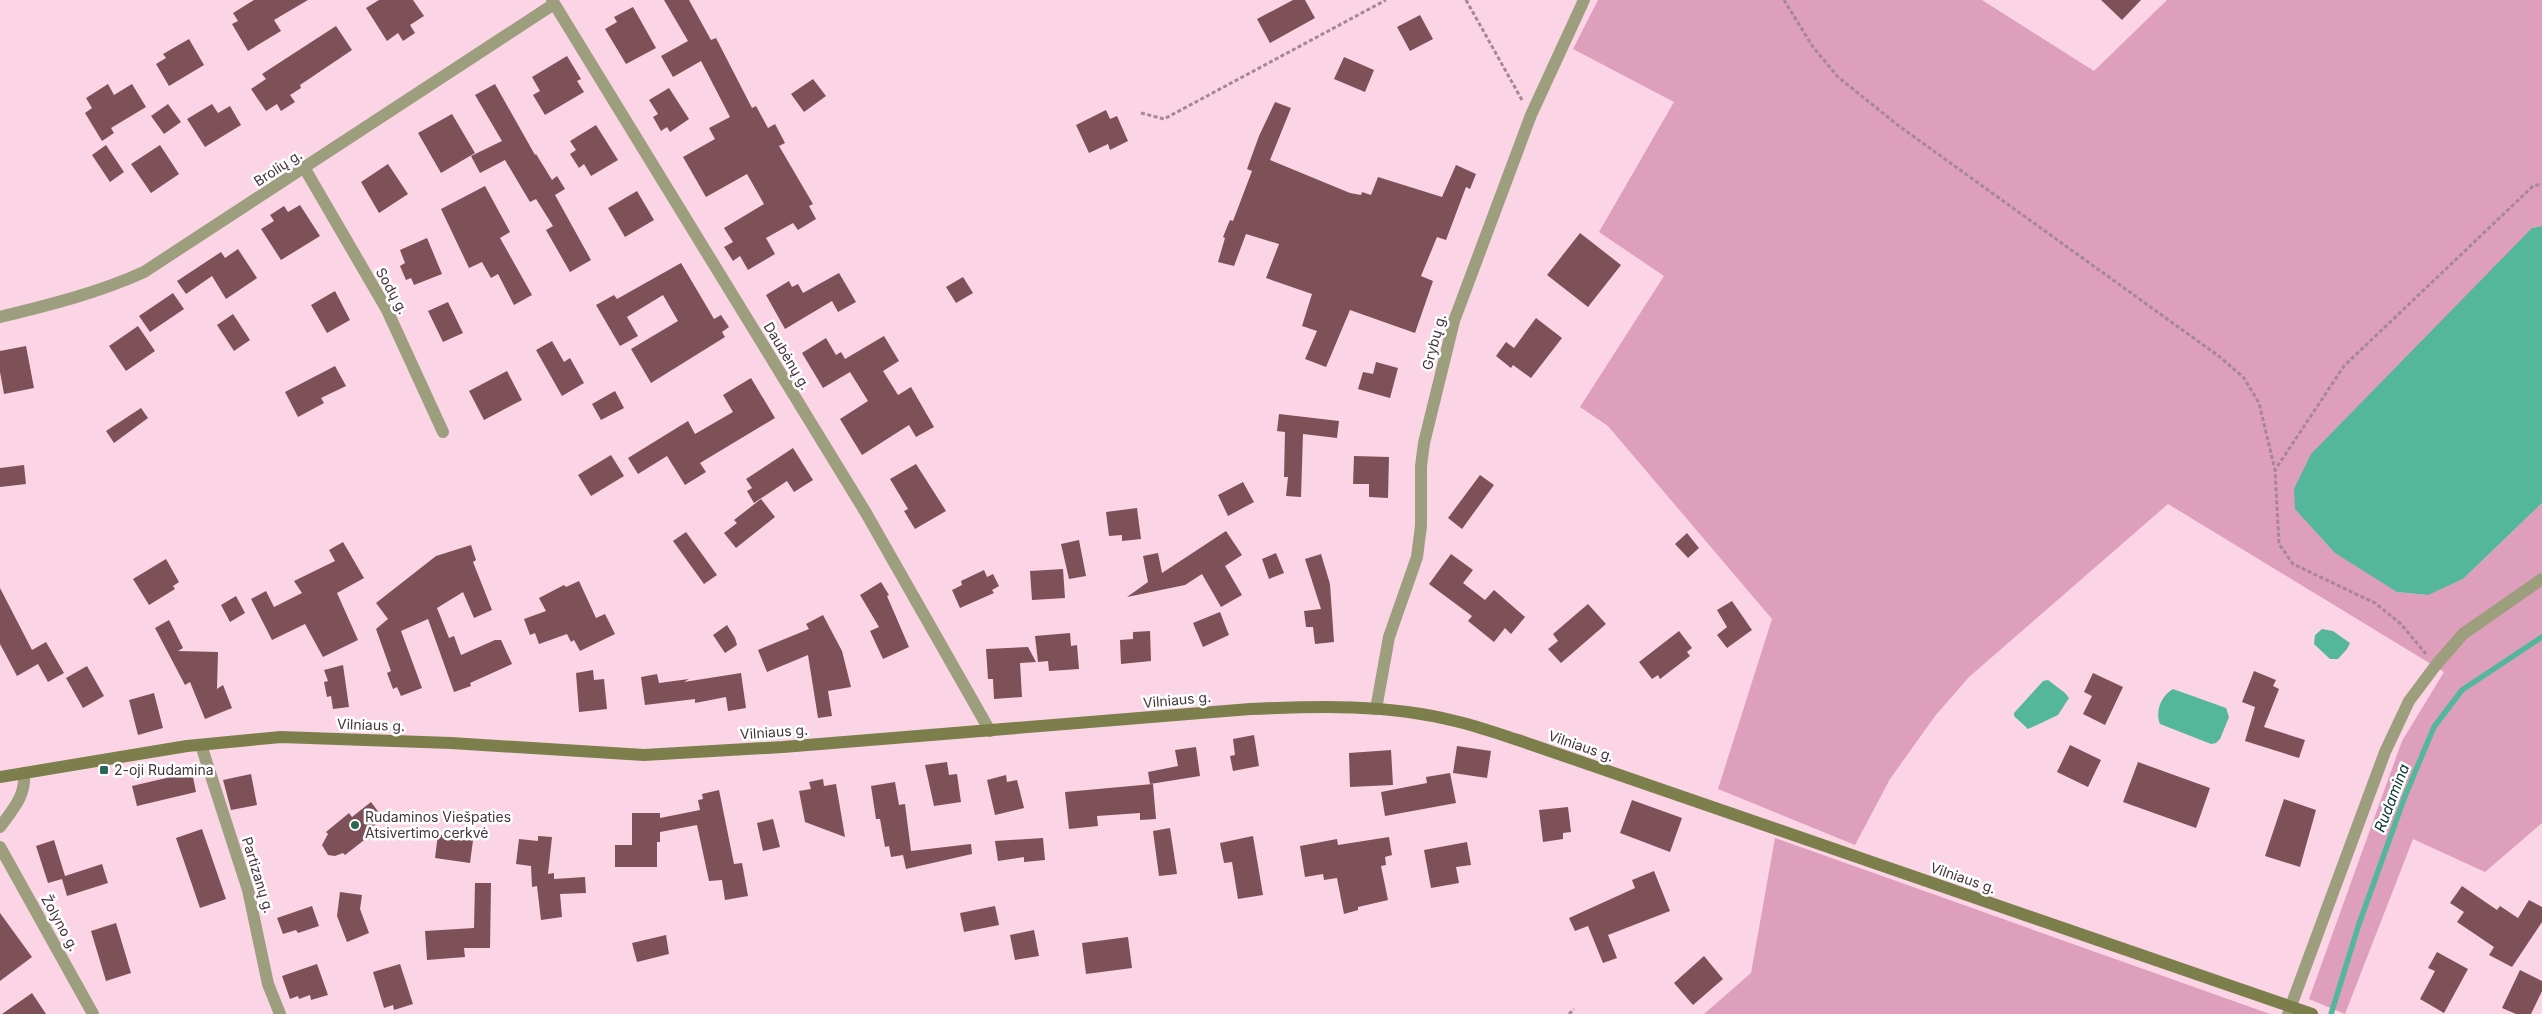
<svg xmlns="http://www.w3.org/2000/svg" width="2542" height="1014" font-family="Inter,sans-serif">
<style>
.green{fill:#dd9fbb}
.water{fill:#55b799}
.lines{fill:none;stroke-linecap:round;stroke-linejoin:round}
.stream{stroke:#55b799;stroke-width:5.5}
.building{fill:#7d5157}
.path{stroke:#a58894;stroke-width:3;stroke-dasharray:4 2.5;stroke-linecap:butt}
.street{stroke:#9c9e7d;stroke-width:12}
.secondary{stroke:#7c7e4b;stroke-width:12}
.poi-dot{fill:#2a6855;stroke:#fff;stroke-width:2}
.labels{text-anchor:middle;stroke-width:5;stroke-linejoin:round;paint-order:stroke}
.street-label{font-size:14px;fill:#46333b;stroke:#fff}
.poi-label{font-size:14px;fill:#46333b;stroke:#fff;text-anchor:start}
.water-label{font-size:15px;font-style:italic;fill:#063528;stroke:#fff}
</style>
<rect width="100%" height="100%" fill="#fbd5e5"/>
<path class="green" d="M1598,0H1982L2094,71L2167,0H2542V226L2532,228L2397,592L2427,595L2463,579L2542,503V823L2485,872L2413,839L2345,1014L2309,999L2402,741L2444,672L2168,504L1969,677L1935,716L1890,779L1855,845L1718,789L1772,619L1608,426L1580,407L1664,276L1599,232L1674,102L1573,49Z
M1775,838L2270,1014H1704L1751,973Z"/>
<path class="water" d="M2542,226V503L2463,579L2428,595L2397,592L2335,553L2295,509L2294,489L2311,454L2532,228Z
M2322,629L2333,631L2350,643L2347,649L2338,659H2330L2314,644L2315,635Z
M2048,680L2065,693L2069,698L2058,715L2028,729L2014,716V713L2043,681Z
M2173,689L2226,708L2229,717L2220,739L2216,743L2211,744L2160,724C2155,711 2161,696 2173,689Z"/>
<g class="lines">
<path class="stream" d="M2331,1014L2359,924L2405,796L2434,727L2462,690L2542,637"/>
</g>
<path class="building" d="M254,0H308L274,20L281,31L248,51L232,24L238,21L233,13Z
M379,0H413L424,16L410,25L415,33L403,41L398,33L387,41L366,8Z
M664,0H689L711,40L716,38L752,108L756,106L768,128L775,124L785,143L779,146L813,204L809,206L816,219L798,230L793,223L766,238L775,254L748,270L740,256L733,261L724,247L733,242L724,228L764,204L747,174L706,197L683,157L715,139L709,128L730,117L701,61L673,77L661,56L688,41Z
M1293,0H1305L1315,18L1270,43L1257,19Z
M2101,0H2141L2122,20Z
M633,7L656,48L626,64L605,29L617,22L614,17Z
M1420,15L1433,39L1410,51L1397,27Z
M336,26L352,50L300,85L301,88L290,95L295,102L281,111L277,104L266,111L251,89L266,79L262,74Z
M189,39L204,65L169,86L156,64L166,58L163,54Z
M567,56L581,79L577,81L584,92L545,115L533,95L540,91L532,77Z
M1344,57L1374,70L1365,92L1334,79Z
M813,79L826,96L804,112L791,94Z
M108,84L114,95L132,84L146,107L111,128L114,133L102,141L85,113L92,108L86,98Z
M495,84L535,155L536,154L552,180L557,176L565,189L555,195L591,260L570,272L546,230L553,226L536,199L530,202L505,160L480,173L471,156L502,141L475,95Z
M669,88L689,119L670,132L667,127L661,131L653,117L658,114L649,100Z
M1275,102L1291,108L1270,160L1350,193L1361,195L1362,192L1371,195L1378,177L1442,197L1456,165L1476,174L1470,189L1466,187L1446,240L1437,237L1421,276L1433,281L1415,333L1350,310L1326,367L1305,359L1317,331L1302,326L1312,294L1266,278L1279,244L1246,234L1234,266L1218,262L1225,238L1223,237L1230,220L1233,221L1252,171L1247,169L1259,136Z
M168,104L181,122L164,134L151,116Z
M212,104L218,113L230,106L241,125L205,147L187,119Z
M1106,110L1110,119L1117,116L1128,141L1110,150L1108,144L1089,153L1076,125Z
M452,114L475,153L441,173L418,133Z
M596,125L618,160L591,176L584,164L579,168L570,154L576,150L570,141Z
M106,145L124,172L110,182L92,155Z
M160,145L179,174L151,193L131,164Z
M388,164L408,194L379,213L361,182Z
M485,186L510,232L500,238L532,295L514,305L498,274L491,278L482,262L469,268L441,209Z
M637,191L654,220L625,237L608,208Z
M300,205L320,236L281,260L261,229L274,221L270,215L284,206L288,212Z
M1580,233L1621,265L1588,307L1547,275Z
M427,238L442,274L414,285L411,278L406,280L400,266L405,263L400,250Z
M238,249L257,278L226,299L212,276L186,294L177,281L221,252L225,258Z
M681,263L714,319L721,315L729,327L722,332L725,337L651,383L631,349L678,321L663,295L627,317L638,336L620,346L596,305L614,295L617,299Z
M839,273L856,302L838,312L832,301L785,329L766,295L789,281L792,287L798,284L803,293Z
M963,277L973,293L956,303L946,287Z
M335,291L350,320L327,333L311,305Z
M173,293L184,309L150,332L139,316Z
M448,302L463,333L443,342L428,311Z
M233,314L250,340L234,351L217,325Z
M1536,318L1562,338L1531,378L1513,365L1511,368L1496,356L1506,342L1514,348Z
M138,326L155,351L126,371L109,346Z
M884,336L899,361L883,371L898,395L911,387L934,427L916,437L909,425L862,455L840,419L868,401L850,372L823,388L802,353L826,338L836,355L841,352L845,359Z
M552,341L564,362L570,358L584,383L562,396L536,350Z
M26,346L34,388L4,394L0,372V351Z
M1376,362L1398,368L1390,398L1358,389L1363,372L1373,374Z
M335,366L346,386L321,398L324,403L298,417L285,392Z
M507,371L522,400L484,420L469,391Z
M751,378L775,418L700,463L706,472L685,485L667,456L638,474L628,458L688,421L695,434L733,412L723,395Z
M615,391L624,408L601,420L592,404Z
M141,408L148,418L114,443L106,431Z
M1279,414L1339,421L1337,438L1303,434L1301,497L1286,496L1288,477H1284L1285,432L1277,431Z
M793,448L813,480L794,492L787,481L754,503L747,491L752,488L746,479Z
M611,455L624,476L591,496L578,475Z
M1354,456L1389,457L1388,498L1369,497V484H1353Z
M916,464L946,511L915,529L904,511L908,509L890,479Z
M24,465L26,484L0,487V468Z
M1480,475L1494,485L1462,529L1448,518Z
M1243,482L1254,502L1228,516L1218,495Z
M761,499L775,517L736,548L724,533L737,523L734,520Z
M1137,508L1141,539L1122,541V535L1109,536L1106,512Z
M1226,531L1242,555L1225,566L1242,595L1221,607L1202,574L1185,585L1127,597L1148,582L1143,556L1158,553L1162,573Z
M686,532L717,575L704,584L673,541Z
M1687,533L1699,548L1688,558L1675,544Z
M1079,540L1086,576L1069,579L1061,544Z
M343,542L364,578L337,593L358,640L323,657L305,624L272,640L251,599L266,591L274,607L302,593L294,581L335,561L329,550Z
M471,545L476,560L473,562L492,610L474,618L463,592L437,608L449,638L454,636L461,655L495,640H501L512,664L470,683L471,686L454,692L428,619L401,631L422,688L401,696L397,687L393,689L387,673L391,671L376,629L388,619L376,603L436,556Z
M1276,553L1284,573L1269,579L1262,559Z
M1321,554L1330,584L1334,642L1315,644L1313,627H1306L1304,611L1321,609L1305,559Z
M1451,554L1473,570L1463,583L1485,600L1494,590L1525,617L1511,634L1505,628L1494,642L1468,621L1472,616L1429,584Z
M166,559L179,582L173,586L175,589L149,605L133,579Z
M1063,569L1065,598L1032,600L1030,571Z
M984,570L987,577L993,574L999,586L992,590L994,593L960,608L952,590L962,585L961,581Z
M579,581L596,618L605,614L615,634L580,651L574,640L571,642L567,634L539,644L535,633L530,635L524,619L546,611L539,598L564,585L566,587Z
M881,582L889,595L887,596L909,647L883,659L870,631L879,627L860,595Z
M0,588L32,650L46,642L64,673L48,682L38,664L17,676L0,644Z
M236,596L245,613L230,622L221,605Z
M1732,601L1752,630L1727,648L1717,635L1727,627L1717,610Z
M1588,604L1606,624L1561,663L1548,649L1558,641L1553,634Z
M1220,612L1229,635L1203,647L1193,623Z
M823,615L842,651L851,687L828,691L832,716L818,718L808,655L767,672L758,650L809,629L806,624Z
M169,620L183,648L178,651L218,652L217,689L223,685L232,708L205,719L190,682L185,685L155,628Z
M727,625L735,638L737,645L725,653L713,635Z
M1150,631L1151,661L1121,664L1120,640L1133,639V632Z
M1679,631L1692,648L1687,652L1690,656L1660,679L1658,675L1652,679L1639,662Z
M1070,633L1071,646L1077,645L1079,669L1049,671L1048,661L1038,662L1035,636Z
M1028,647L1036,662L1020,663L1022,697L994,699L993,679H988L986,649Z
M343,665L349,707L333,709L331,696L327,697L324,682L328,681L324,670Z
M87,666L104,696L83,708L66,678Z
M593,670L594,680L604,679L607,709L579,712L576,673Z
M2254,671L2276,680L2273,686L2279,689L2264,727L2305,740L2299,758L2245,741L2255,707L2242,702Z
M741,673L746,708L728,711L726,697L695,703V699L645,705L641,677L657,674L659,683L689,679L684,682Z
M2093,673L2123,687L2105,725L2083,714L2092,696L2084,692Z
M154,693L163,728L138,735L129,700Z
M1254,735L1259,766L1233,771L1230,756L1235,755L1233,739Z
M2070,745L2101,760L2088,787L2057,772Z
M1457,746L1491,751L1487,778L1453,773Z
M1196,747L1200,776L1150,784L1148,772L1178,766L1175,750Z
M1391,750L1393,785L1350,787L1349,753Z
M947,762L949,775L957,774L961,802L934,806L925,765Z
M2138,762L2210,788L2196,828L2123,802Z
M192,772L196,792L137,806L132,786Z
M1450,773L1456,803L1385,816L1381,792L1427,783L1426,777Z
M251,774L257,805L231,810L223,780Z
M1006,775L1007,782L1017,780L1024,808L995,815L987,780Z
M823,779L824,786L836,784L845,837L805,822L799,791L811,789L809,782Z
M895,782L899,805L905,804L911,851L971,844L972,854L906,869L903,855L891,857L889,846L885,847L880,819H876L871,786Z
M1153,784L1156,819L1140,820V813L1097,816L1098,826L1069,829L1065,792Z
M719,790L734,864L742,863L748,896L725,900L722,880L709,881L697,825L660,832V842H657V867H615V845H632V813H660V818L700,810L698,800L703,799L702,794Z
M2284,799L2316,810L2300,867L2265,856Z
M1632,800L1682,818L1670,852L1620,833Z
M371,802L383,818L365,833L368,837L345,855L343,853L335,856L328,855L322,845L328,834L326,832L349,813L352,817Z
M1568,807L1571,832L1563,833V839L1543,842L1539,810Z
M773,819L780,847L763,851L757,823Z
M1170,828L1177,874L1159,876L1153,831Z
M202,829L226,899L200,908L176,838Z
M446,830L474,833L470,863L435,858L438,834L446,836Z
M538,836L552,837L548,874L554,873V879L585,877L586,893L560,894L562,917L541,920L537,886L532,887L531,866L516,864L519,839L538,841Z
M1253,836L1263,895L1238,899L1232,862L1224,863L1220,843Z
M1389,837L1392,855L1385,857L1386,865L1381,866L1388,900L1358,907V910L1344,914L1337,878L1324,880L1323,874L1305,877L1300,846L1337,839L1338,845Z
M1043,838L1045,860L1024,862V857L998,861L995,841Z
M54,840L65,876L102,864L108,883L67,896L62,879L48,883L36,846Z
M1467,842L1471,865L1456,867L1459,883L1431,888L1424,850Z
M1654,871L1670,911L1608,935L1617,958L1603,963L1588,926L1575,931L1569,918L1635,888L1632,880Z
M475,883H491L490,948H464L465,957L427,960L425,931L474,928Z
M2462,886L2497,910L2500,906L2518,918L2529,900L2542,907V922L2512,967L2489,955L2494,947L2457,922L2464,912L2450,903Z
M340,892L362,895L360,909L369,933L347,942L337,916Z
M312,906L319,926L298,933L296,930L283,934L277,918Z
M995,906L999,925L964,932L960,913Z
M0,913L32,957L0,981Z
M116,923L131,973L106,981L91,931Z
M1034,930L1039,956L1015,960L1010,935Z
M666,935L669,954L637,962L632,943Z
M1128,937L1132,968L1086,974L1082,943Z
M2437,952L2468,969L2444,1013L2420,999L2435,971L2428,968Z
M1704,956L1723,979L1693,1005L1674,983Z
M317,964L328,995L311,1000L310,995L299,999L298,996L290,999L282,976Z
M400,964L413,1004L394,1010L393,1005L384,1008L373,972Z
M2520,970L2542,981V991L2531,1014H2516L2502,1008Z
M32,993L46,1014H2Z"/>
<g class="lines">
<path class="path" d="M1466,0L1522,100
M1784,0L1813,47L1838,77L1899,126L2220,357L2244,378L2259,403L2275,470
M1141,113L1164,119L1386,0
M2426,654L2401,624L2375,603L2293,564L2279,544L2275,470L2344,366L2533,186L2542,184
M1569,1014L1574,1009"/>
<path class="street" d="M552,0L866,513L990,731
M305,169L387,310L443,432
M0,317C49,305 98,293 144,272L554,4
M1376,709L1389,637L1417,557L1421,526V466L1424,443L1454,321L1531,115L1584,0
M201,745L248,890L268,984L280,1014
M0,827C13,809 26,796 24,773
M0,847L93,1014
M2288,1014L2385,752L2409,701L2436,665L2463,634L2542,579"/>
<path class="secondary" d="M0,777L187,746L281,737L451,743L644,755L783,747L1250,709C1318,706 1388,704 1455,721C1477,726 1499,734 1521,741L2312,1014"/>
</g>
<g class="poi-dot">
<rect x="99" y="765" width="10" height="10" rx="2.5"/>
<circle cx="355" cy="825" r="5"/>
</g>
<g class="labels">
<g class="street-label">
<text transform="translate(278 168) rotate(-33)" y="5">Brolių g.</text>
<text transform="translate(392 291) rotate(61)" y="5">Sodų g.</text>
<text transform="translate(1434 342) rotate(-75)" y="5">Grybų g.</text>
<text transform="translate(787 356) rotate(59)" y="5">Daubėnų g.</text>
<text transform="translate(1177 700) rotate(-5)" y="5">Vilniaus g.</text>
<text transform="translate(371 725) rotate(2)" y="5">Vilniaus g.</text>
<text transform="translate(774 732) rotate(-4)" y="5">Vilniaus g.</text>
<text transform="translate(1581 746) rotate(19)" y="5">Vilniaus g.</text>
<text transform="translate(258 875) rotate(73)" y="5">Partizanų g.</text>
<text transform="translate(1963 878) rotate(19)" y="5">Vilniaus g.</text>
<text transform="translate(60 923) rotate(61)" y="5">Žolyno g.</text>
</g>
<g class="poi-label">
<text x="114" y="775">2-oji Rudamina</text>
<text x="365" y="822">Rudaminos Viešpaties<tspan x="365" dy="16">Atsivertimo cerkvė</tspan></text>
</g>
<g class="water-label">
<text transform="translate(2392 798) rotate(-69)" y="5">Rudamina</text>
</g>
</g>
</svg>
